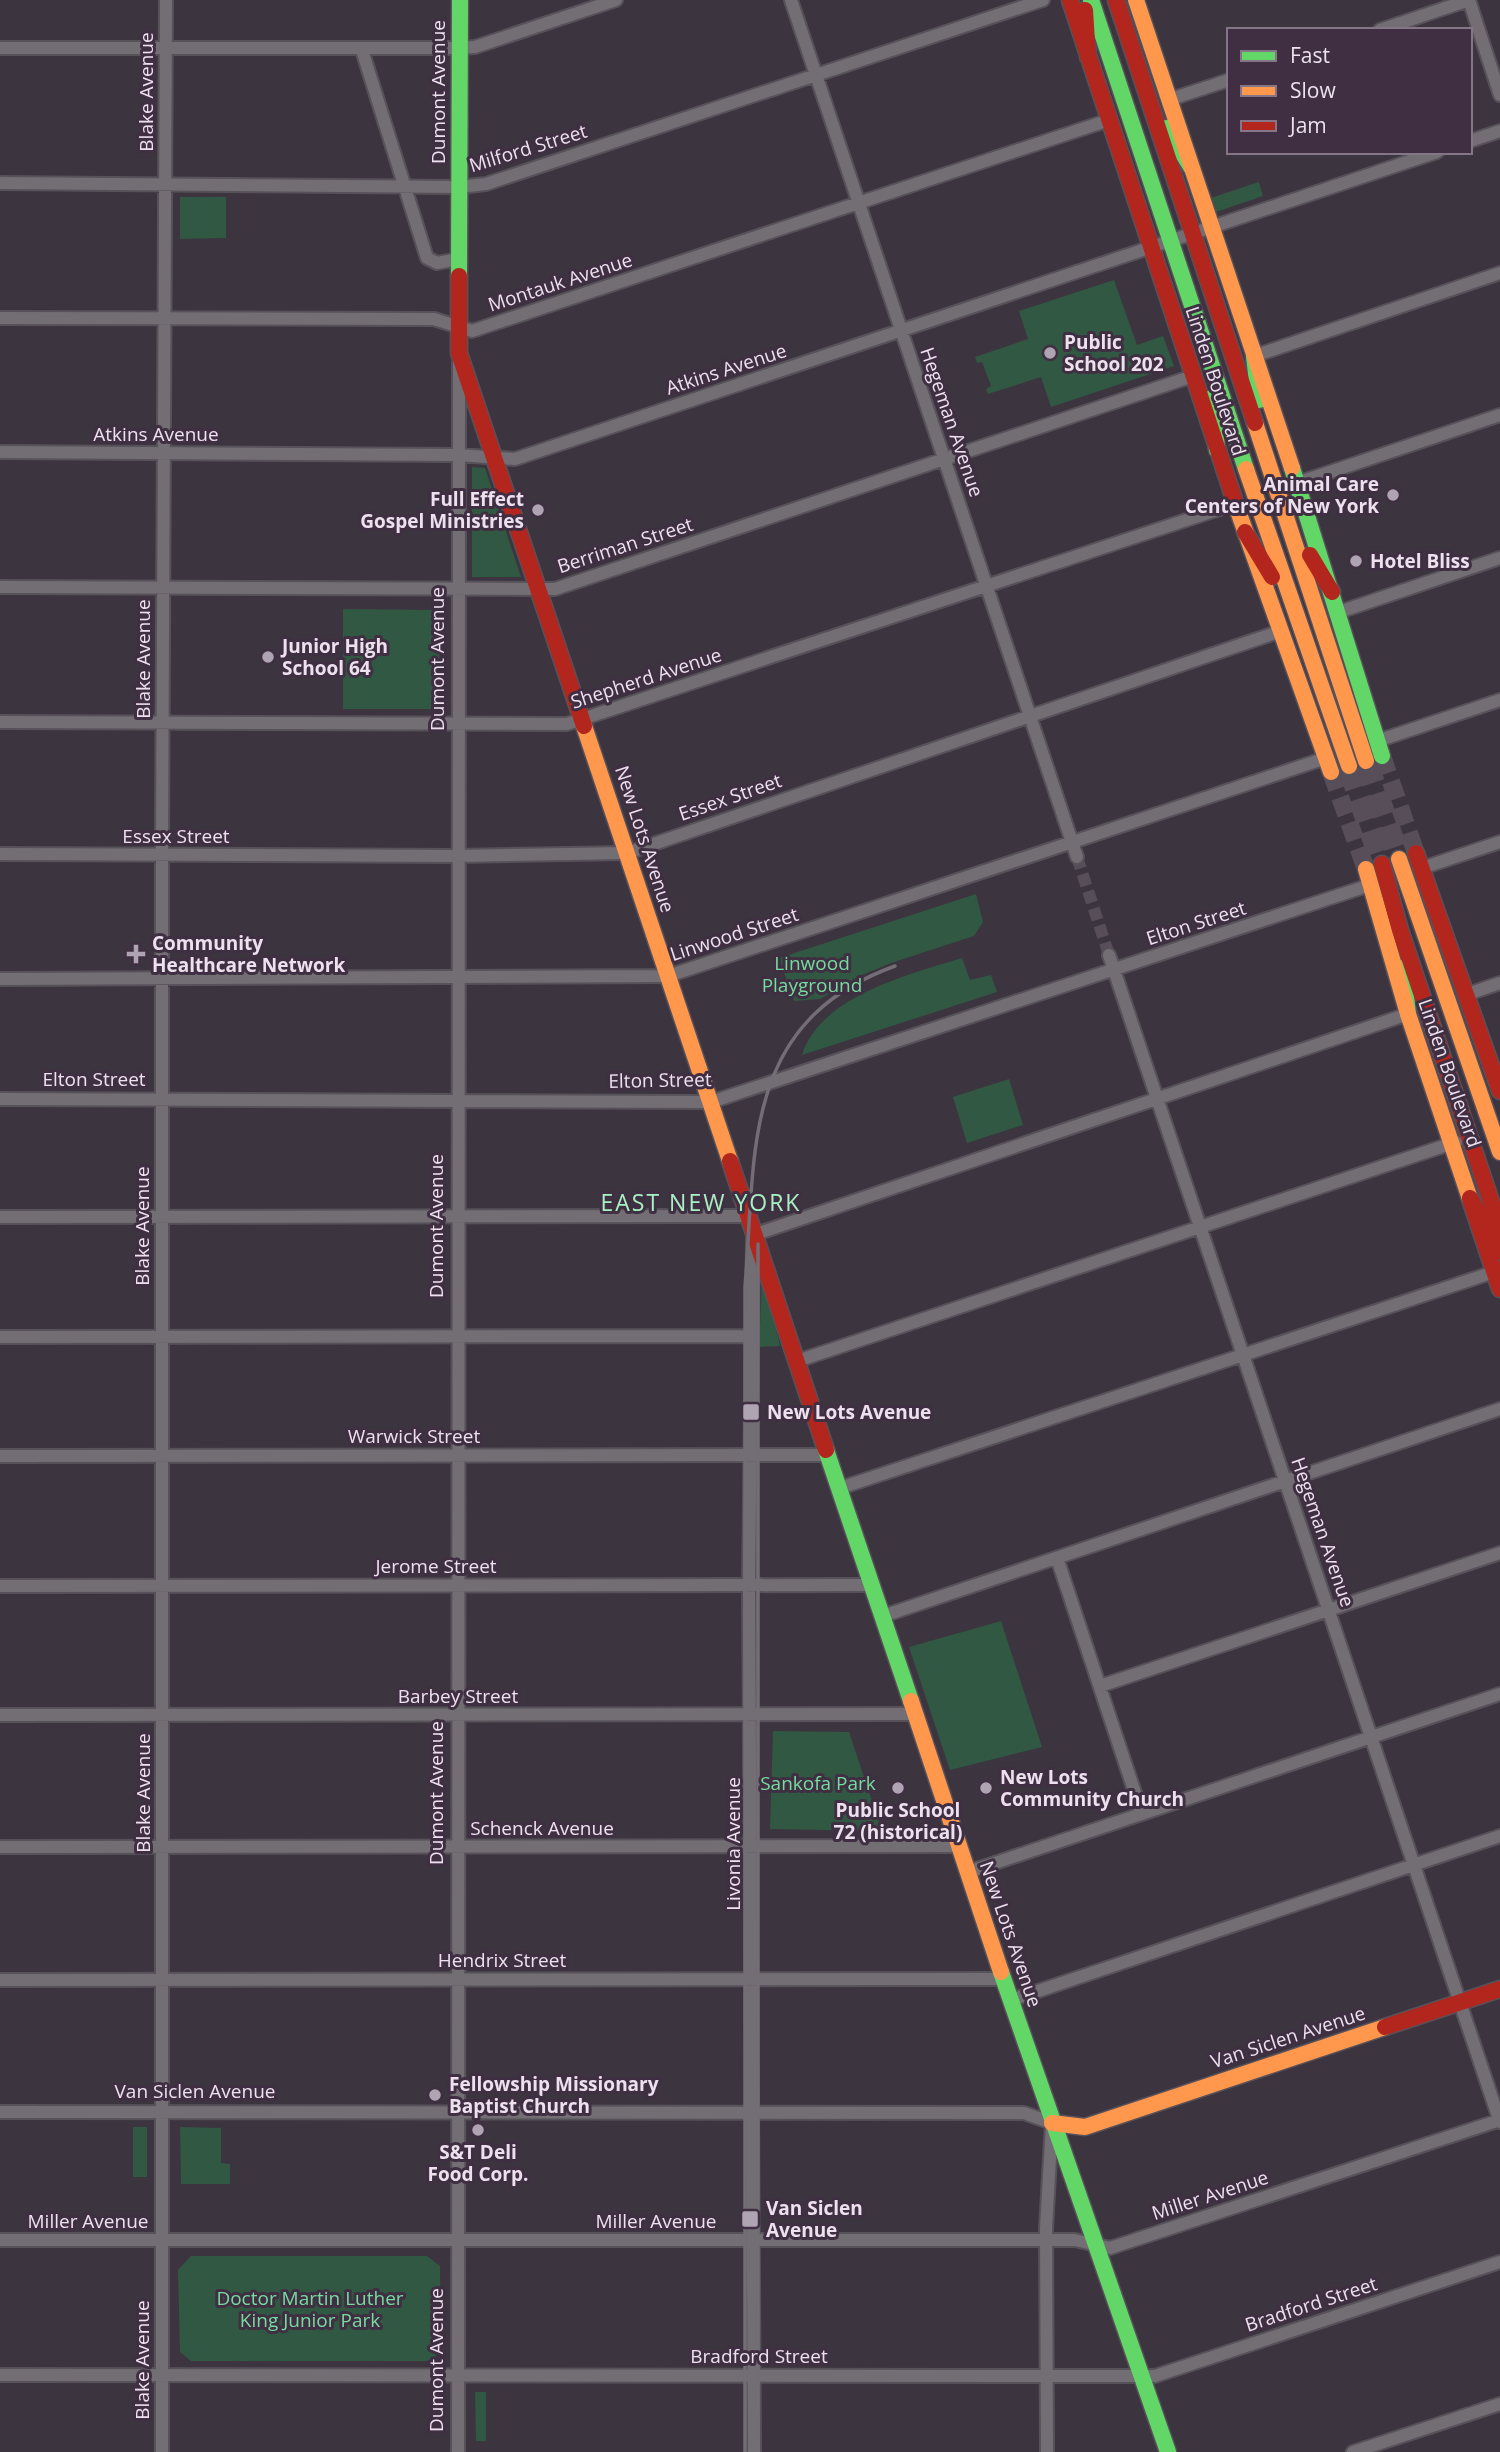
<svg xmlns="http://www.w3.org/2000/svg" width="1500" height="2452" font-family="'Open Sans',sans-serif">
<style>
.green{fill:#315842}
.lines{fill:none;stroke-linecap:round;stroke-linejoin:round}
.street-tunnel{stroke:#574e59;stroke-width:12;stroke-dasharray:12 6;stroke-linecap:butt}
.secondary-tunnel{stroke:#574e59;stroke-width:18;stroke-dasharray:18 9;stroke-linecap:butt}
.highway-tunnel{stroke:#574e59;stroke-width:23;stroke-dasharray:23 11;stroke-linecap:butt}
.street-casing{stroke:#57515a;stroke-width:16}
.fast-casing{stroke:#57515a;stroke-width:19}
.slow-casing{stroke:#57515a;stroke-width:19}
.jam-casing{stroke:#57515a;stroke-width:19}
.street{stroke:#726e73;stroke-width:12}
.fast{stroke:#63d668;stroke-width:16}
.slow{stroke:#ff974d;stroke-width:16}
.jam{stroke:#b3261e;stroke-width:16}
.rail{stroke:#736d75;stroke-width:3.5}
.poi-dot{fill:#afa4b1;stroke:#402f43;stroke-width:2.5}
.labels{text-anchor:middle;stroke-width:6;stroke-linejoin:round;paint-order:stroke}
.street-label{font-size:19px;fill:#ede1ee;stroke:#402f43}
.poi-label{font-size:19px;font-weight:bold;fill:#ede1ee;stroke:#402f43;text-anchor:start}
.park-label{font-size:19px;fill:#74dc9d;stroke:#402f43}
.quarter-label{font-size:23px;letter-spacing:2px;fill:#a6f1c1;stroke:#402f43}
</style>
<rect width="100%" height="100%" fill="#3c343f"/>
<path class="green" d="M1259,182L1263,196L1216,212L1211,198Z
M180,197H226V238L180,239Z
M1114,280L1137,345L1163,336L1174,366L1051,407L1041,377L988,394L986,389L991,386L982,362L977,363L975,357L1028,339L1019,311Z
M472,467L485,468L521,577H472Z
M343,609L440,610L439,709H343Z
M976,894L983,922L974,936L891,963L857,977L820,999L794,1001L779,958Z
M962,958L970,980L991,975L997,992L802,1055C820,996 910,974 962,958Z
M1009,1079L1023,1125L967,1143L953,1097Z
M762,1279L779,1341L780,1346L759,1347Z
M1001,1621L1042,1747L950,1770L909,1647Z
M773,1731L849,1732L882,1831L770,1829Z
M133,2127H147V2177H133Z
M180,2127L221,2128V2163L230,2164V2184H181Z
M191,2256H427L440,2266L441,2351L430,2361H191L180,2352L178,2270Z
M475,2392H486V2441H476Z"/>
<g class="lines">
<path class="street-tunnel" d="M1077,857L1109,955"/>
<path class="secondary-tunnel" d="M1382,756L1416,853
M1331,772L1366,869"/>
<path class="highway-tunnel" d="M1366,761L1399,859
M1349,766L1382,864"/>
<defs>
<path id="street" d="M791,0L1077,857
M1469,0L1500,95
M1380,30L1469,0
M0,48H459L475,47L616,0
M362,50L427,258L437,263L459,259
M1168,100L1229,80
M1470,141L1500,131
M0,183L459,187L486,184L1043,0
M0,318L434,319L472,331L1109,120
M1254,356L1500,273
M0,452L459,455L515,459L1437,152
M1297,483L1500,415
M0,587L555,589L1193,376
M1339,612L1500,558
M0,722L567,724L1235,504
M1377,741L1500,700
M0,854L457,856L627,853L1281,631
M1422,868L1500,842
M1109,955L1500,2122
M0,979L668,976L1326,758
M1468,994L1500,983
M0,1099L711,1102L1370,885
M0,1217L747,1216
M0,1337L751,1336
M797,1361L1456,1142
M0,1456L829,1455
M840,1488L1494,1272
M1057,1558L1142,1814
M0,1586L872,1585
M883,1616L1500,1409
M1100,1686L1500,1553
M0,1715L915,1714
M0,1847L959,1846
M968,1872L1500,1694
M0,1980L1003,1979
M1011,2000L1500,1836
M0,2112L1024,2113L1052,2123L1046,2228L1047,2452
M0,2240H1075L1110,2248L1500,2120
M0,2375L1155,2376L1500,2262
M162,2452V845L166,0
M458,2452L459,363
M754,2452L749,1585L753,1235L1408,1014
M1353,2452L1500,2404"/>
<path id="fast" d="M1091,0L1246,469
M1167,128L1191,167
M459,276L460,0
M1254,356L1259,400
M1213,397L1217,450
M1292,468L1382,756
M1403,968L1408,1014
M826,1450L911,1701
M1001,1972L1168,2452"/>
<path id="slow" d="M1136,0L1292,468
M1255,423L1366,761
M1246,469L1349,766
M1237,508L1331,772
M584,726L730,1161
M1399,859L1500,1152
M1366,869L1408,1014L1470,1199
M911,1701L1001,1972
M1052,2123L1085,2127L1385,2027"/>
<path id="jam" d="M1070,0L1237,508
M1116,0L1255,423
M1085,10L1088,57
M459,276V353L584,726
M1245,532L1272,577
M1310,555L1332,592
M1416,853L1500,1091
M1382,864L1400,930L1500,1228
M730,1161L826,1450
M1470,1198L1500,1251
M1470,1199L1500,1289
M1385,2027L1500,1989"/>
</defs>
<use href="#street" class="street-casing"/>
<use href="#fast" class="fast-casing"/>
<use href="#slow" class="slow-casing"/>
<use href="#jam" class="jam-casing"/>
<use href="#street" class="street"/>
<use href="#fast" class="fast"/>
<use href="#slow" class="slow"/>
<use href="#jam" class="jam"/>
<path class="rail" d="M758,1244V2452
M745,2452V1287C756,1150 741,1022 895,966"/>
</g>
<g class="poi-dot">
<circle cx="1050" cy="353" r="7"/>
<circle cx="1393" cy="495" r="7"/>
<circle cx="538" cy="510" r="7"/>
<circle cx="1356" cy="561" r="7"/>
<circle cx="268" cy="657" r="7"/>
<path d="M132.5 943.5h7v7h7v7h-7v7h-7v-7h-7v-7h7z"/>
<rect x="742" y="1403" width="18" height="18" rx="3.5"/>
<circle cx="898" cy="1788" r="7"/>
<circle cx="986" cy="1788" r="7"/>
<circle cx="435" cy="2095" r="7"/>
<circle cx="478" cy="2130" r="7"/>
<rect x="741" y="2210" width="18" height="18" rx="3.5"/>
</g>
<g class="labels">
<g class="street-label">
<text transform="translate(146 92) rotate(-90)" y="7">Blake Avenue</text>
<text transform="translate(438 92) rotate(-90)" y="7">Dumont Avenue</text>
<text transform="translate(528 148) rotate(-17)" y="7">Milford Street</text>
<text transform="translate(560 282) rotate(-18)" y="7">Montauk Avenue</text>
<text transform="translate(726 369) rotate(-18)" y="7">Atkins Avenue</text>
<text transform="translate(1216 381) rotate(72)" y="7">Linden Boulevard</text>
<text transform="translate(952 422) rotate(71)" y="7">Hegeman Avenue</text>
<text x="156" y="441">Atkins Avenue</text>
<text transform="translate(625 545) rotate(-18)" y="7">Berriman Street</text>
<text transform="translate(143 659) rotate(-90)" y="7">Blake Avenue</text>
<text transform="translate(437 659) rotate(-90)" y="7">Dumont Avenue</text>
<text transform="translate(646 678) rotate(-18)" y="7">Shepherd Avenue</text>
<text transform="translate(730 797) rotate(-19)" y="7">Essex Street</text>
<text x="176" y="843">Essex Street</text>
<text transform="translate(645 839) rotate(72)" y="7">New Lots Avenue</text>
<text transform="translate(1196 923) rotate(-18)" y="7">Elton Street</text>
<text transform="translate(734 934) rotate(-18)" y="7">Linwood Street</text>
<text transform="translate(1450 1073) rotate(71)" y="7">Linden Boulevard</text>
<text x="94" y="1086">Elton Street</text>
<text transform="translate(660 1080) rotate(-1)" y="7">Elton Street</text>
<text transform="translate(142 1226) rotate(-90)" y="7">Blake Avenue</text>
<text transform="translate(436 1226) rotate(-90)" y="7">Dumont Avenue</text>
<text x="414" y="1443">Warwick Street</text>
<text transform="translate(1323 1532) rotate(71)" y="7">Hegeman Avenue</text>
<text x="436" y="1573">Jerome Street</text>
<text x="458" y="1703">Barbey Street</text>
<text transform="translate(143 1793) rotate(-90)" y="7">Blake Avenue</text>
<text transform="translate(436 1793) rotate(-90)" y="7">Dumont Avenue</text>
<text x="542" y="1835">Schenck Avenue</text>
<text transform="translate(733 1844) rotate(-90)" y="7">Livonia Avenue</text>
<text transform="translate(1011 1934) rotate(71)" y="7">New Lots Avenue</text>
<text x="502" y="1967">Hendrix Street</text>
<text transform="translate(1288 2037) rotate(-18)" y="7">Van Siclen Avenue</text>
<text x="195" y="2098">Van Siclen Avenue</text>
<text transform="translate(1210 2195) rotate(-18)" y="7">Miller Avenue</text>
<text x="88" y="2228">Miller Avenue</text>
<text x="656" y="2228">Miller Avenue</text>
<text transform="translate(1311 2304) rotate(-18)" y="7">Bradford Street</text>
<text x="759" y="2363">Bradford Street</text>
<text transform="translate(142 2360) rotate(-90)" y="7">Blake Avenue</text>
<text transform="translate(436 2360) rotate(-90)" y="7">Dumont Avenue</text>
</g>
<g class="poi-label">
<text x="1064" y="349">Public<tspan x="1064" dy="22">School 202</tspan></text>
<text x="1379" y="491" text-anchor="end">Animal Care<tspan x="1379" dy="22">Centers of New York</tspan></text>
<text x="524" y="506" text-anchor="end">Full Effect<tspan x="524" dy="22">Gospel Ministries</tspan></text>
<text x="1370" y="568">Hotel Bliss</text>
<text x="282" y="653">Junior High<tspan x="282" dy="22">School 64</tspan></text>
<text x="152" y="950">Community<tspan x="152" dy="22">Healthcare Network</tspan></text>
<text x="767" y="1419">New Lots Avenue</text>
<text x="1000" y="1784">New Lots<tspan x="1000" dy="22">Community Church</tspan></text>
<text x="898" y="1817" text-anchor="middle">Public School<tspan x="898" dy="22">72 (historical)</tspan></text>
<text x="449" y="2091">Fellowship Missionary<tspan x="449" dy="22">Baptist Church</tspan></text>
<text x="478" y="2159" text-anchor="middle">S&amp;T Deli<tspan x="478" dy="22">Food Corp.</tspan></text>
<text x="766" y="2215">Van Siclen<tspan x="766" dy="22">Avenue</tspan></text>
</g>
<g class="park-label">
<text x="812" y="970">Linwood<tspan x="812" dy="22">Playground</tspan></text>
<text x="818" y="1790">Sankofa Park</text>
<text x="310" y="2305">Doctor Martin Luther<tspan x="310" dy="22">King Junior Park</tspan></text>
</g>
<g class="quarter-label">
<text x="701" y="1211">EAST NEW YORK</text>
</g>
</g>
<rect x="1227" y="28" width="245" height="126" fill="#402f43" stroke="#857687" stroke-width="2"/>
<rect x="1241" y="51" width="35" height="10" fill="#63d668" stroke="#857687" stroke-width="2"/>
<text x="1290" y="63" font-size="21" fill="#ede1ee">Fast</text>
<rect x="1241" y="86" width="35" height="10" fill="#ff974d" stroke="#857687" stroke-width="2"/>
<text x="1290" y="98" font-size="21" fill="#ede1ee">Slow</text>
<rect x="1241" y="121" width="35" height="10" fill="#b3261e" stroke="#857687" stroke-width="2"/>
<text x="1290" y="133" font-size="21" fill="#ede1ee">Jam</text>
</svg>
